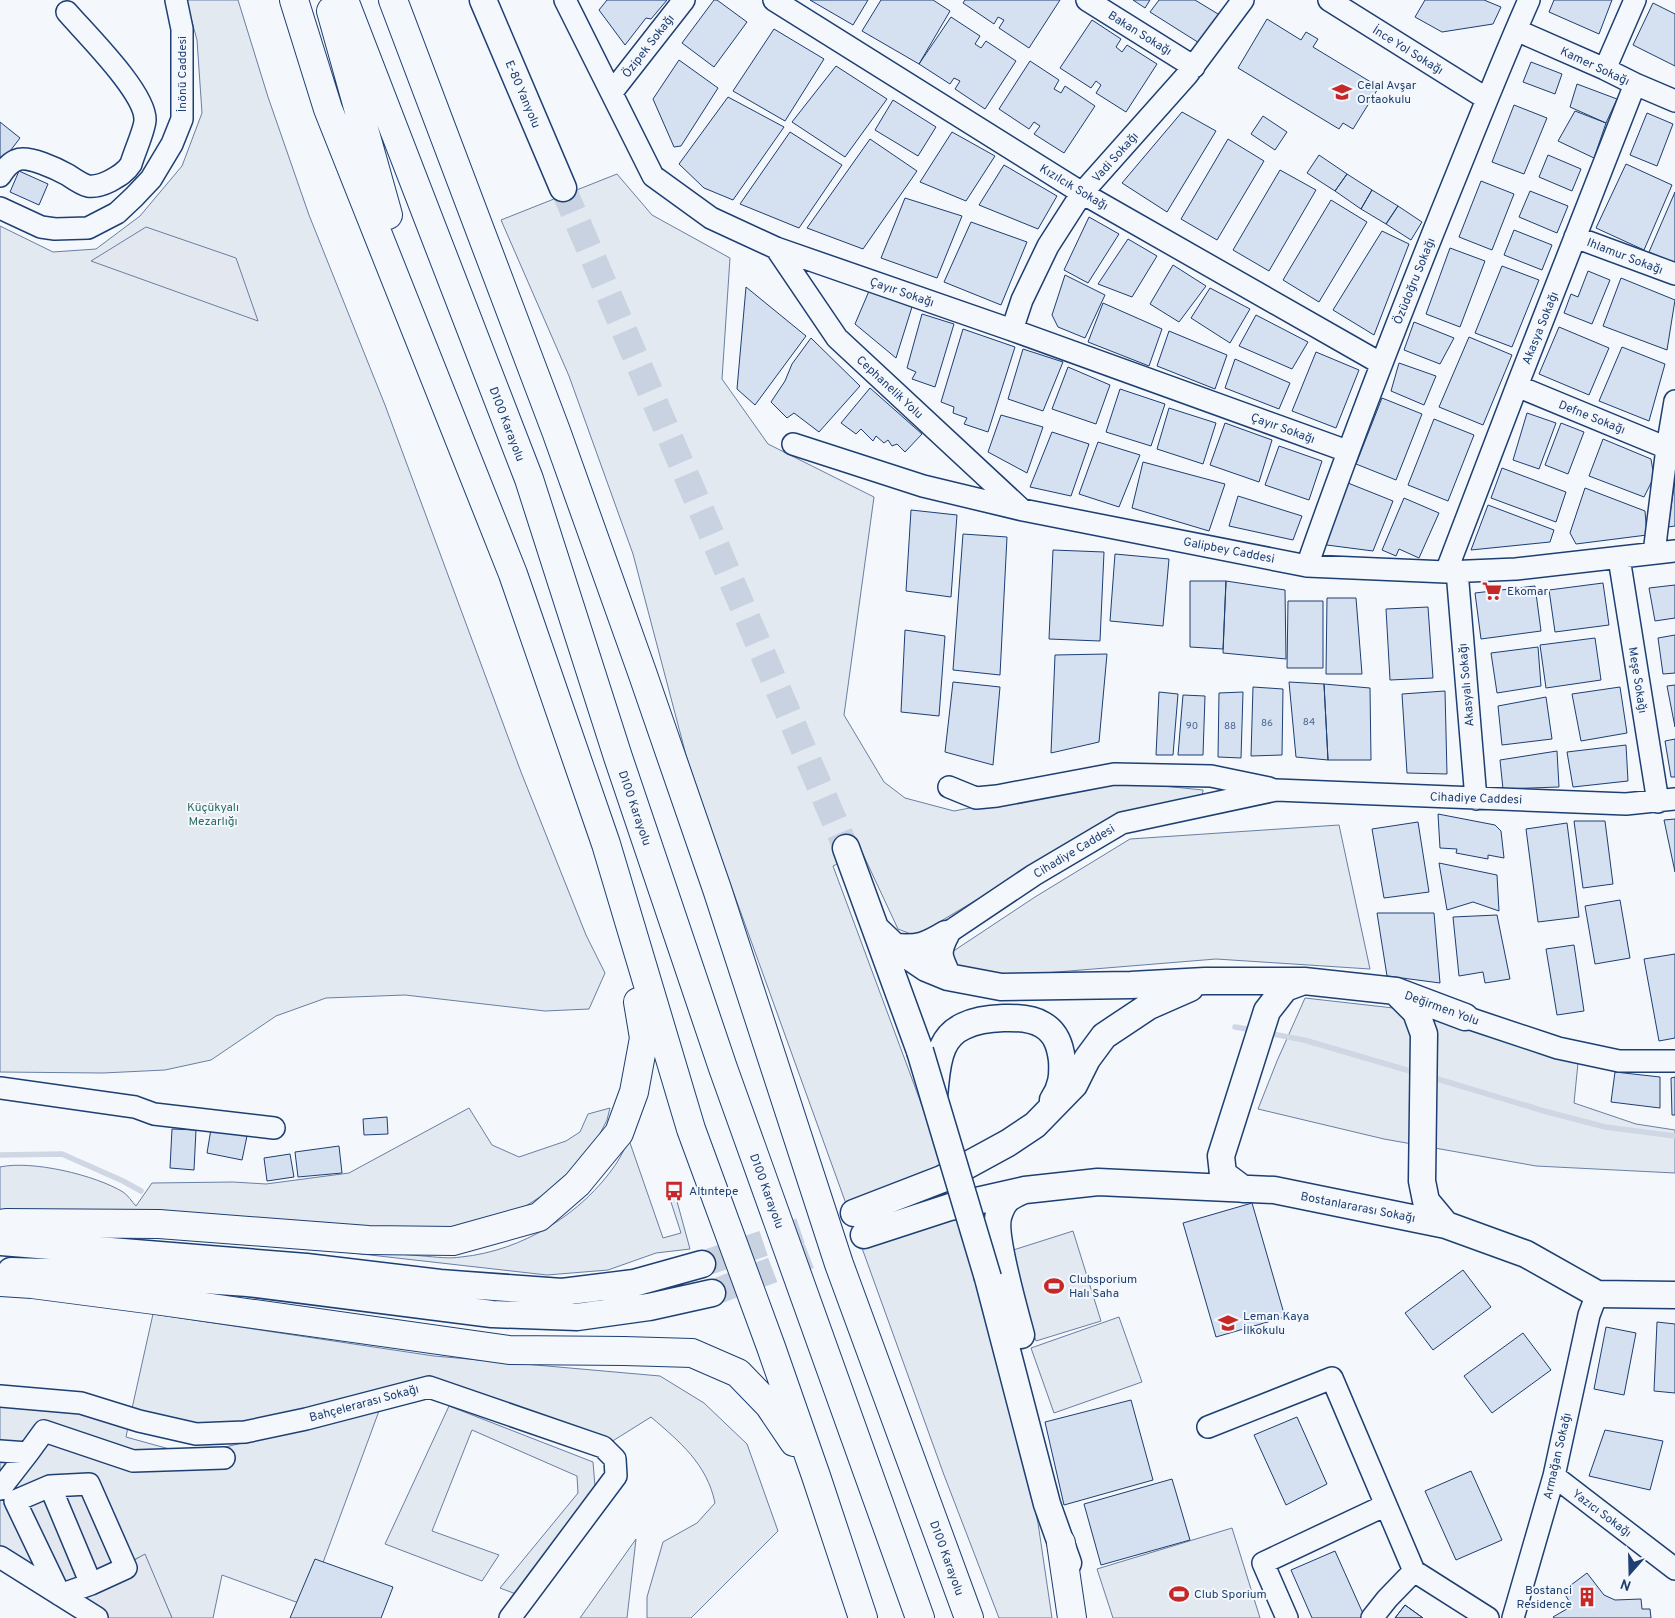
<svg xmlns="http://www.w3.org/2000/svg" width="1675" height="1618" font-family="Overpass,sans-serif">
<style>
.green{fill:#e3e9f0;stroke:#687fa3}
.parking{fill:#e3e8f0;stroke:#687fa3}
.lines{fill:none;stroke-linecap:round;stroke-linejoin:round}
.stream{stroke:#cfd7e4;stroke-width:5.5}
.building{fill:#d5e0f0;stroke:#1d3f73}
.major-tunnel{stroke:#c9d2e0;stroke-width:26;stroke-dasharray:26 13;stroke-linecap:butt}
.minor-casing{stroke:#1d3f73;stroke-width:24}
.major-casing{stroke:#1d3f73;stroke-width:29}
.highway-casing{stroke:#1d3f73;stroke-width:30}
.minor{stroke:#f4f7fb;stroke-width:21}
.major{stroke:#f4f7fb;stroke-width:26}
.highway{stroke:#f4f7fb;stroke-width:28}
.major-bridge-casing{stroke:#1d3f73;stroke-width:29;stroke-linecap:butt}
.major-bridge{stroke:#f4f7fb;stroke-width:26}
.labels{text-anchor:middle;stroke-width:4;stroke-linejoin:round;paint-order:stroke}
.number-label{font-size:10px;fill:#4b6792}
.street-label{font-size:12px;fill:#1d3f73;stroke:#f4f7fb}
.poi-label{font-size:12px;fill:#1d3f73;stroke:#f4f7fb;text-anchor:start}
.park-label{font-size:12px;fill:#2c6c60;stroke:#f4f7fb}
</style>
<rect width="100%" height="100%" fill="#f4f7fb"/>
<path class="green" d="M186,0H238L268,97L309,215L385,405L521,772L586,935L605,973L589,1009L545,1011L405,995L326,998L276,1016L211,1060L165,1070L103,1073L0,1072V226L53,252L96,249L140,216L182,166L202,113L197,40Z
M617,174L652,215L730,258L722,379L768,444L874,497L844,715L884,782L905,798L954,811L1113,781L1203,790L1202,799L1123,812L916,936L898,929L862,852L833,866L944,1165L1004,1377L1038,1523L1052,1618H999L944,1475L720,855L686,755L633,554L569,376L501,220Z
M1339,825L1370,969L1216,959L1008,976L957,972L949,954L1035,897L1130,839Z
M1305,998L1411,1010L1578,1063L1574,1103L1636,1124L1675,1130V1173L1536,1166L1384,1139L1258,1109L1277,1061Z
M469,1108L492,1145L519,1157L566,1141L580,1132L588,1114L610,1108L607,1120L593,1147L554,1188L521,1209L470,1227L416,1228L0,1216V1167C32,1160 95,1175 123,1192C128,1195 132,1202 136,1206L152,1183L233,1182L266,1184L349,1173Z
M629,1140L663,1238L681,1233L669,1196L675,1194L690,1249L656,1253L608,1270L547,1275L335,1251L336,1249C365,1251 394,1254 423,1256C436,1257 449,1259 461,1257C522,1251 582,1214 616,1164C621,1156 625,1148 629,1140Z
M1073,1231L1101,1321L1036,1341L1007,1252Z
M153,1314L434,1356L660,1376L704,1403L747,1444L778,1531L691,1618H647V1597L663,1542L697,1523L715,1503C707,1464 680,1442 651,1417L603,1447L429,1387L196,1434L129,1422L126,1437L191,1455L379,1411L307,1606L222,1575L213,1618H172L144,1555L60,1595L0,1553V1399L129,1422Z
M1119,1317L1142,1382L1054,1413L1031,1348Z
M449,1406L593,1462L595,1486L516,1594L500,1588L578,1493L577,1476L472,1430L432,1531L499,1555L482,1581L385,1544Z
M1232,1528L1260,1618H1113L1097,1569Z
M636,1539L627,1618H580Z"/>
<path class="parking" d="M146,227L236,258L258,321L91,261Z
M89,1484L129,1563L145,1554L172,1618H97L60,1595L16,1502Z"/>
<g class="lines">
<path class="stream" d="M1235,1027L1253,1030
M1267,1033L1304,1040L1417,1073
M1431,1077L1544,1111L1605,1127L1675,1136
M0,1155L62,1154L123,1181L141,1191"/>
</g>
<path class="building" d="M607,0H667L651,19L646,18L625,45L599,10Z
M714,0H717L747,22L714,67L682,43Z
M810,0H868L853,25Z
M881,0H933L950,11L919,64L862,31Z
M965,0H1060L1029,48L999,28L1004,20L998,17L994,24L963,3Z
M1133,0H1150L1145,8Z
M1159,0H1195L1223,17L1204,46L1150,12Z
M1425,0H1484L1501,7L1493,24L1442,32L1415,17Z
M1554,0H1612L1599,34L1549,12Z
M1653,3L1675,14V66L1633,45Z
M951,17L980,36L975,44L981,48L986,41L1016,61L985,109L955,89L960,81L954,78L950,84L919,64Z
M1267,19L1301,40L1306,32L1318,39L1313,47L1379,87L1353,129L1343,123L1339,129L1238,68Z
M1092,20L1121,39L1116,47L1122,52L1127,45L1157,64L1126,112L1096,93L1101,85L1096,81L1091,88L1060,68Z
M774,29L824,59L785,121L733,91Z
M679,60L718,88L681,146L674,147L653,99Z
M1030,61L1059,80L1054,89L1061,93L1065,86L1095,106L1064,153L1034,134L1040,126L1034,122L1029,129L999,109Z
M1531,62L1562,74L1555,94L1523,82Z
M836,66L887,99L845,157L792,122Z
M1577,84L1617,99L1606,123L1570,107Z
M728,97L784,127L733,200L704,188L679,164Z
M893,100L936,127L918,156L875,130Z
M1514,105L1547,118L1524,174L1492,162Z
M1575,111L1606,123L1594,158L1558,141Z
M1182,112L1216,131L1167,212L1122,183Z
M1647,113L1673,124L1657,166L1630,155Z
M1263,116L1287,132L1275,150L1251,134Z
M0,122L20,138L1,163L0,162Z
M790,132L842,165L799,228L740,204Z
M952,132L995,156L966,201L920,182Z
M870,139L917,171L863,249L807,228Z
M1228,139L1264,161L1217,240L1181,219Z
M1319,155L1347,174L1335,191L1307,173Z
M1548,155L1581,169L1572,191L1539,177Z
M1626,164L1672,185L1644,250L1596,228Z
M1004,165L1057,196L1038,229L979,205Z
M1280,170L1316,190L1269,271L1233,250Z
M19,171L48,184L39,205L10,192Z
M1347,174L1372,190L1361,209L1335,191Z
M1481,181L1514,194L1492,250L1459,237Z
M1372,190L1398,206L1386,224L1361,209Z
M1530,191L1568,206L1557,233L1519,217Z
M1675,192V263L1649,252Z
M905,198L962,216L937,278L881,258Z
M1331,200L1367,222L1319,302L1283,280Z
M1398,206L1422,222L1411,240L1386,224Z
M1089,217L1119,234L1088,283L1064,270Z
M971,222L1027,242L1001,305L944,282Z
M1514,230L1552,245L1542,270L1504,255Z
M1382,231L1409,244L1374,335L1333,310Z
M1128,239L1157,256L1132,297L1098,284Z
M1450,248L1485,261L1460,327L1426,314Z
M1173,265L1206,286L1179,322L1150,304Z
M1502,266L1539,280L1512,347L1475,333Z
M1588,271L1610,280L1592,324L1564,313L1571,294L1578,297Z
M1065,275L1105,295L1085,338L1058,327L1052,315Z
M1621,278L1675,300L1667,350L1603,326Z
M746,287L806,336L755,405L737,389Z
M1210,288L1250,309L1230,343L1191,318Z
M869,291L912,307L896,358L855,324Z
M1103,303L1162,329L1149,366L1088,342Z
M922,314L954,324L935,387L912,379L916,372L907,368Z
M1256,315L1308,342L1292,369L1239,346Z
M1414,322L1454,338L1440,364L1404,350Z
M1559,327L1609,348L1589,395L1539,374Z
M963,329L1015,347L988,432L964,424L967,418L953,413L954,407L941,402Z
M1169,331L1227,355L1215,389L1157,366Z
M1469,337L1512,355L1483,425L1439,407Z
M811,338L860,386L819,432L794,413L787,418L771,402L785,381L792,364Z
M1622,347L1665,364L1649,421L1599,401Z
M1023,349L1063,362L1043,411L1008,399Z
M1316,352L1359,370L1336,428L1292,411Z
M1235,359L1290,383L1279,409L1225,388Z
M1399,363L1436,376L1424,405L1391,391Z
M1068,367L1110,385L1096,424L1052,409Z
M870,388L922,434L905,452L897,444L892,446L888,440L884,443L876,436L873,441L861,429L856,434L841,423Z
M1120,389L1165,404L1151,446L1106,432Z
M1382,398L1422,414L1396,480L1356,464Z
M1169,408L1216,423L1203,464L1157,449Z
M1527,413L1556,423L1539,469L1513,460Z
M1001,415L1043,427L1027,473L988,452Z
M1434,419L1474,435L1448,501L1408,485Z
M1225,423L1272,440L1259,482L1210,465Z
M1561,423L1584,432L1568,474L1545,465Z
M1052,432L1089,444L1071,496L1030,487Z
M1603,439L1651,459L1654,477L1644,497L1589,476Z
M1098,442L1140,455L1119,507L1079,494Z
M1279,446L1322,461L1309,500L1265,485Z
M1143,462L1225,484L1209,531L1132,508Z
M1502,468L1566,492L1556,522L1491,498Z
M1675,480V526L1668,527Z
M1343,481L1393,501L1373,551L1319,544Z
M1585,488L1645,511L1647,535L1576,544L1570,533Z
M1238,496L1302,516L1293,540L1229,526Z
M1404,498L1439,513L1419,558L1399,549L1396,556L1382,550Z
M1488,505L1554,530L1550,542L1471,550Z
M911,510L957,515L951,597L906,591Z
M963,534L1007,537L1000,675L953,670Z
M1053,550L1104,552L1100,641L1049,639Z
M1115,554L1169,559L1163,626L1110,621Z
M1190,581H1226L1223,649L1190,647Z
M1226,581L1285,590L1286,659L1223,653Z
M1603,583L1609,625L1555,632L1549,590Z
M1675,585V618L1655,621L1649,588Z
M1535,586L1541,631L1481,639L1475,593Z
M1327,598H1356L1362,674H1326Z
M1288,601H1323V668H1287Z
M1428,607L1433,678L1390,680L1386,609Z
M905,630L945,636L939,716L901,712Z
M1675,635V673L1663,674L1658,638Z
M1595,638L1601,680L1546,688L1540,645Z
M1538,647L1541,686L1497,693L1491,653Z
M1107,654L1099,742L1051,753L1055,655Z
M953,682L1000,687L993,765L945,752Z
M1289,682L1324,684L1328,760L1296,757Z
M1324,684L1370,688L1371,760H1328Z
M1675,685V727L1667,686Z
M1253,687L1283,689L1282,755L1251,756Z
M1620,687L1627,733L1581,741L1572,694Z
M1445,691L1447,774L1407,773L1402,694Z
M1159,692L1178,694L1173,755H1156Z
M1243,692L1241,758L1218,757L1219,693Z
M1183,695L1205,696L1203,755H1178Z
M1546,697L1552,739L1502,745L1498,706Z
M1675,739V777H1671L1665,741Z
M1626,745L1628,781L1573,787L1567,752Z
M1557,751L1559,787L1503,789L1500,760Z
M1438,814L1495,825L1501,831L1504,858L1488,855V859L1456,853L1457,849L1440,848Z
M1675,819V872L1664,820Z
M1574,821H1605L1613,884L1583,888Z
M1418,822L1429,892L1384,898L1372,829Z
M1567,823L1579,917L1538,922L1526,829Z
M1439,863L1497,875L1499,911L1473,902L1447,910Z
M1620,900L1630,958L1595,964L1585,906Z
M1377,913H1434L1440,983L1387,976Z
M1497,915L1510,979L1485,983L1483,972L1459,976L1453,917Z
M1574,945L1584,1011L1557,1015L1546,949Z
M1675,954V1038L1659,1041L1644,959Z
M1615,1072L1660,1077V1108L1611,1102Z
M1675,1077V1115H1672L1671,1078Z
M387,1117L388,1134L364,1135L363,1119Z
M172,1129L196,1130L194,1170L170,1168Z
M211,1129L247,1136L242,1160L207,1153Z
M339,1146L342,1173L298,1177L295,1152Z
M290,1154L294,1177L267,1181L264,1158Z
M1252,1203L1285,1317L1216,1337L1183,1223Z
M1463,1270L1491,1307L1433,1350L1405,1313Z
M1657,1322L1675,1324V1393L1654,1391Z
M1606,1327L1636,1333L1624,1395L1594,1389Z
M1523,1333L1551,1370L1492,1413L1464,1376Z
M1131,1400L1153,1480L1064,1505L1045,1422Z
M1297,1417L1327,1484L1286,1505L1254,1435Z
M1605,1430L1663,1441L1650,1490L1589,1476Z
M1471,1471L1502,1540L1456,1560L1425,1491Z
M1172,1479L1190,1540L1101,1565L1084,1504Z
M1335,1551L1365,1618H1312L1291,1570Z
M315,1559L393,1587L381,1618H290Z
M1587,1573L1604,1595L1615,1600L1641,1599L1642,1609H1650L1651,1618H1554L1553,1617L1572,1606L1563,1591Z
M1405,1605L1423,1618H1395Z
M1405,1605L1423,1618H1395Z"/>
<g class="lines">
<path class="major-tunnel" d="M563,188L846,848
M702,1264L854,1213
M712,1293L864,1235"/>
<defs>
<path id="minor" d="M565,0L653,176L711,218L776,248L1012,330L1347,451
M774,0L1082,193L1380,363
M1087,0L1194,67
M1329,0L1487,99
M1516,30L1605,69L1635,84L1675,101
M1605,69L1635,0
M612,92L684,0
M0,176C4,170 10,162 17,160C28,155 57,169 68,175C74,179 81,184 88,186C96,187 104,184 110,181C119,176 126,172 131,164C134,153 145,129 145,120C146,93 86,34 67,12
M0,208L41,227L55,229L88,228L117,213L134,197L151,179L172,144L182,119V29L176,0
M1575,237L1675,274
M776,248L837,338L1021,509
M1012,330L1022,300L1048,246L1082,193L1187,75L1243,0
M1517,386L1667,448
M793,444L923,486L1023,510L1307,566L1446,572L1516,569L1675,551
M1654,553L1667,448L1675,401
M1619,558L1658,802
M1307,566C1349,446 1394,330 1441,213C1470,142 1498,70 1529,0
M1457,571L1476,799
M1446,572L1517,386L1635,84
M949,787L976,798L997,796L1114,774L1211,776L1269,788
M946,934L1034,875L1122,823L1276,790L1626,804L1675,799
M1465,1017L1558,1048L1619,1061H1675
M0,1088L135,1107L154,1114L274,1128
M0,1396L81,1403L139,1421L196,1434L245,1432L306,1419L429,1387L603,1447L615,1459L616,1476L510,1618
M1208,1427L1332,1378L1414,1571L1488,1618
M0,1451L28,1453L0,1489
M28,1453L44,1431L133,1461L224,1458
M1554,1476L1675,1569
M89,1484L126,1568L91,1584L60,1595L15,1501L50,1486Z
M50,1486L91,1584
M0,1557L97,1618
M1287,1618L1263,1563L1386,1505
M1372,1618L1387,1599L1414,1571
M1513,1618L1554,1476L1589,1315L1597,1294"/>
<path id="major" d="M483,0L563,188
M846,848L920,1051
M876,929L895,947L926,968L948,977L1001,987L1131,985L1205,981H1304L1396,991L1465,1017
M895,947C919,949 926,946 946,934C935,955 940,958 948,977
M1396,992L1416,1012L1424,1034L1422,1181L1426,1201L1446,1225
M934,1096C936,1080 936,1062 943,1047C947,1038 955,1030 964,1026C982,1017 1025,1014 1043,1025C1056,1033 1060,1045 1062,1060C1063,1075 1062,1087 1053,1100
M1243,1189L1223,1174L1221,1156L1267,1011L1285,988L1304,981
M854,1213L942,1179L1008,1143L1035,1125L1074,1085L1087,1059L1104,1036L1149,1006L1190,988
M864,1235L950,1207L1025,1190L1098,1182L1274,1190L1446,1225L1526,1254L1597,1294L1675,1295
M0,1242L306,1267L440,1283L562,1292L634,1283L702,1264
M11,1271L113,1274L248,1283L492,1314L577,1317L649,1307L712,1293
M988,1278L1047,1504L1068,1563
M1021,1335C1015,1313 992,1231 999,1214C1004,1199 1009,1197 1022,1191"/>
<path id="highway" d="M294,0L328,109L513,574L606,844L691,1129L771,1347L816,1476L863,1618
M344,0L529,479L618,757L723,1068L920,1618
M393,0L556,431L642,672L717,889L839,1264L969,1618
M331,11L388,215
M0,1224L6,1223L159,1224L368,1240L453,1241L539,1217L577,1184L619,1133L634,1092L644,1038L638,1002
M0,1282L32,1284L162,1301L509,1350L624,1351L692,1353L738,1373L769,1405L794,1442
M1061,1543L1072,1618"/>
</defs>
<use href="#minor" class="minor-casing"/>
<use href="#major" class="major-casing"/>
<use href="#highway" class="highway-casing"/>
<use href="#minor" class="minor"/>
<use href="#major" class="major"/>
<use href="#highway" class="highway"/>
<defs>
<path id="major-bridge" d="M920,1051L988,1278"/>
</defs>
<use href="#major-bridge" class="major-bridge-casing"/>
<use href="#major-bridge" class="major-bridge"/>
</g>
<defs>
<symbol id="school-bare" viewBox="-9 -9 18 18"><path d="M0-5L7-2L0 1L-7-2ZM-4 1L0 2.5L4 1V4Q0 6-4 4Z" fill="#c62828" stroke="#f4f7fb" stroke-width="2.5" paint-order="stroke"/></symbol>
<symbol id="supermarket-bare" viewBox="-9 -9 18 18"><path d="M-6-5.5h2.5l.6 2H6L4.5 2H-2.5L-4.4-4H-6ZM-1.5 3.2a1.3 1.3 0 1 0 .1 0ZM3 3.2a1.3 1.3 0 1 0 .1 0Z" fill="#c62828" stroke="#f4f7fb" stroke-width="2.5" paint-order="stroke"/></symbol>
<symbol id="bus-bare" viewBox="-9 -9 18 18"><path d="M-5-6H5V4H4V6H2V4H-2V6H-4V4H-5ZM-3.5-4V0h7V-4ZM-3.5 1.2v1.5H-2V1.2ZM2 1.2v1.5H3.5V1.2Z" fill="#c62828" stroke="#f4f7fb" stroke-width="2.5" paint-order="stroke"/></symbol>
<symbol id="stadium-bare" viewBox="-9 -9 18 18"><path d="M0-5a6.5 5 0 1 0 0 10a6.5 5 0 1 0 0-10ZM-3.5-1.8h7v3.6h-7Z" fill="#c62828" stroke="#f4f7fb" stroke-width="2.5" paint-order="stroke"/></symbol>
<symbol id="building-bare" viewBox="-9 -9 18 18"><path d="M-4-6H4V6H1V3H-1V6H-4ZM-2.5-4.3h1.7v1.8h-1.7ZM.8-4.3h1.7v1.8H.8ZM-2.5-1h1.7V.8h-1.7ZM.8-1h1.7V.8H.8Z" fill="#c62828" stroke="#f4f7fb" stroke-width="2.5" paint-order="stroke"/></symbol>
</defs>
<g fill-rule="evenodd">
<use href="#school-bare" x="1328" y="78" width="28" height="28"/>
<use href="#supermarket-bare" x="1478" y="577" width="28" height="28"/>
<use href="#bus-bare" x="660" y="1177" width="28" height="28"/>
<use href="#stadium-bare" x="1040" y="1272" width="28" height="28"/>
<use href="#school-bare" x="1214" y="1309" width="28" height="28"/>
<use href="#stadium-bare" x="1165" y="1580" width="28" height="28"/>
<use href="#building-bare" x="1573" y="1583" width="28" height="28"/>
</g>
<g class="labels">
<g class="number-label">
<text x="1309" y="725">84</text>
<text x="1267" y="726">86</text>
<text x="1192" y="729">90</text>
<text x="1230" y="729">88</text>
</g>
<g class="street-label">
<text transform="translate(1140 33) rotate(32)" y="4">Bakan Sokağı</text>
<text transform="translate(648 46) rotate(-52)" y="4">Özipek Sokağı</text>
<text transform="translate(1408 50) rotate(32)" y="4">İnce Yol Sokağı</text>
<text transform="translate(1595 66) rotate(25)" y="4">Kamer Sokağı</text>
<text transform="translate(182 74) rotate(-90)" y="4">İnönü Caddesi</text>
<text transform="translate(523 94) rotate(67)" y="4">E-80 Yanyolu</text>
<text transform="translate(1115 157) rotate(-48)" y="4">Vadi Sokağı</text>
<text transform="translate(1074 187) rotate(31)" y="4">Kızılcık Sokağı</text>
<text transform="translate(1625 256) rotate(21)" y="4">Ihlamur Sokağı</text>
<text transform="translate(1414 281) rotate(-68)" y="4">Özüdoğru Sokağı</text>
<text transform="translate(902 292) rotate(19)" y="4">Çayır Sokağı</text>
<text transform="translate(1540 328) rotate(-68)" y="4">Akasya Sokağı</text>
<text transform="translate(890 387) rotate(43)" y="4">Cephanelik Yolu</text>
<text transform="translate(1592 417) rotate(22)" y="4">Defne Sokağı</text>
<text transform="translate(507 424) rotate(69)" y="4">D100 Karayolu</text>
<text transform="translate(1283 428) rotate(20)" y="4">Çayır Sokağı</text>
<text transform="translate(1229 550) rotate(11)" y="4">Galipbey Caddesi</text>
<text transform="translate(1638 680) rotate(81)" y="4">Meşe Sokağı</text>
<text transform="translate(1466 685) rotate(-95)" y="4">Akasyalı Sokağı</text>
<text transform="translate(1476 798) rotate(2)" y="4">Cihadiye Caddesi</text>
<text transform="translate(635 808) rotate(71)" y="4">D100 Karayolu</text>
<text transform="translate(1074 851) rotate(-31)" y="4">Cihadiye Caddesi</text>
<text transform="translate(1442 1008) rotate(20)" y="4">Değirmen Yolu</text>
<text transform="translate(767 1191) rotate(70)" y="4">D100 Karayolu</text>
<text transform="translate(1358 1207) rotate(11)" y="4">Bostanlararası Sokağı</text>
<text transform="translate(364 1403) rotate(-15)" y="4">Bahçelerarası Sokağı</text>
<text transform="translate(1557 1456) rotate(-77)" y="4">Armağan Sokağı</text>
<text transform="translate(1602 1513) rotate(37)" y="4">Yazıcı Sokağı</text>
<text transform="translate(947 1558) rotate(70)" y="4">D100 Karayolu</text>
</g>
<g class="poi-label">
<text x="1357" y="89">Celal Avşar<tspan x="1357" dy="14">Ortaokulu</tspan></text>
<text x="1507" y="595">Ekomar</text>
<text x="689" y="1195">Altıntepe</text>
<text x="1069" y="1283">Clubsporium<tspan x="1069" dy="14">Halı Saha</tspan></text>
<text x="1243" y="1320">Leman Kaya<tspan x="1243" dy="14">İlkokulu</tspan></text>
<text x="1572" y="1594" text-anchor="end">Bostanci<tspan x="1572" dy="14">Residence</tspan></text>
<text x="1194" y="1598">Club Sporium</text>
</g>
<g class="park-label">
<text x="213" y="811">Küçükyalı<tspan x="213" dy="14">Mezarlığı</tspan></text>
</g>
</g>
<g transform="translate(1630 1573) rotate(200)" stroke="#f4f7fb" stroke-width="4" paint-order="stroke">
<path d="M0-4L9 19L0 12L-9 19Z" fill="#1d3f73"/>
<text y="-8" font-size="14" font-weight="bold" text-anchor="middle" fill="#1d3f73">N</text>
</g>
</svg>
